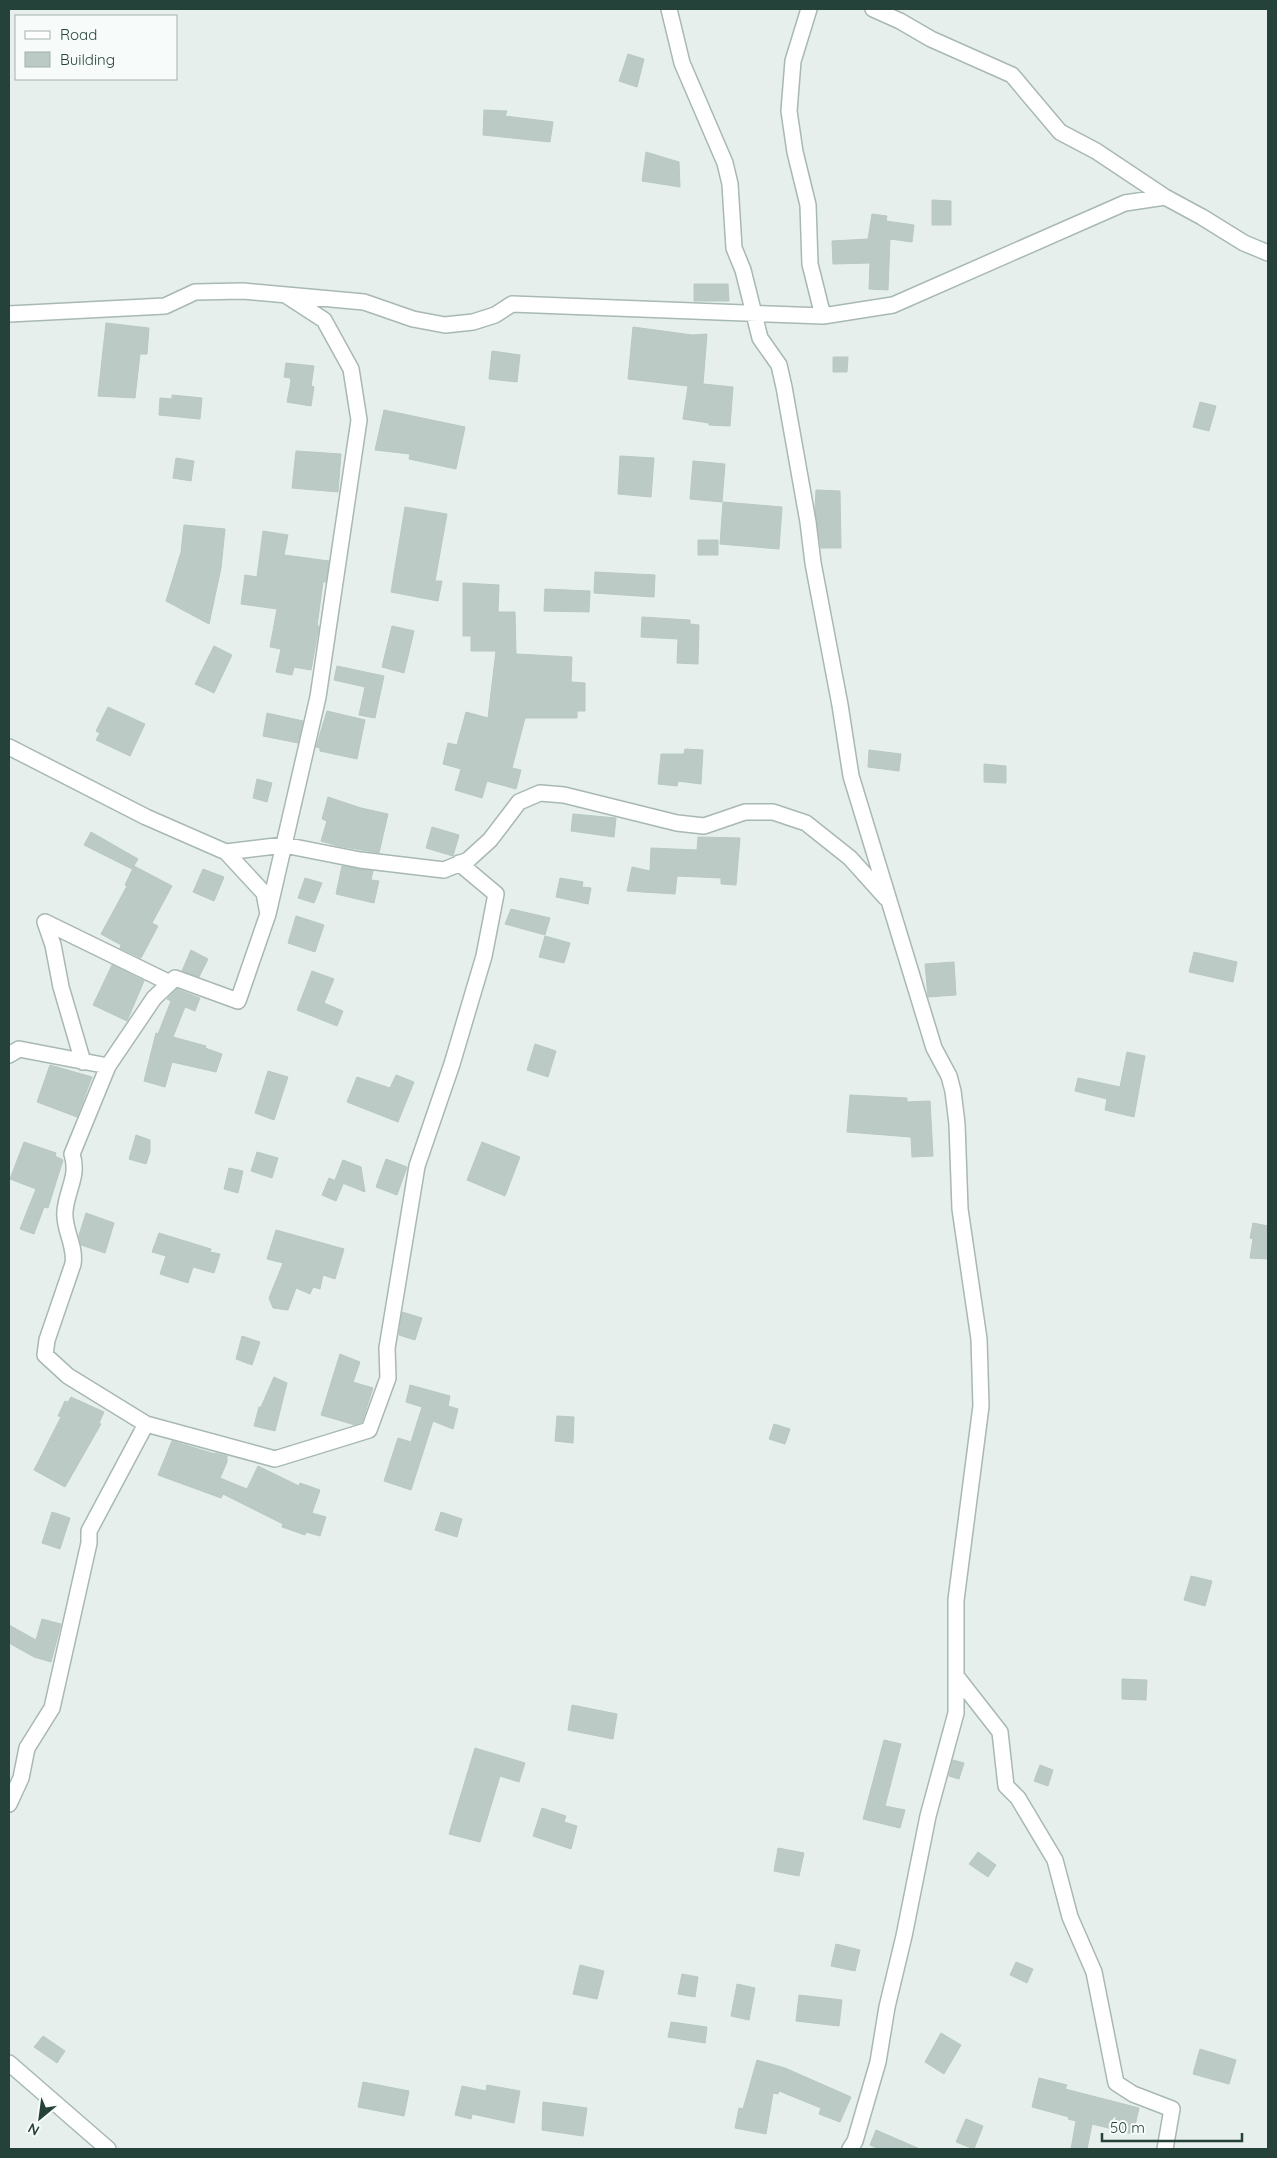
<svg xmlns="http://www.w3.org/2000/svg" width="1277" height="2158" font-family="Quicksand,sans-serif">
<style>
.building{fill:#bbcac4;stroke:#b8c9c2}
.lines{fill:none;stroke-linecap:round;stroke-linejoin:round}
.street-casing{stroke:#a8b8b2;stroke-width:18}
.street{stroke:#fff;stroke-width:15}
</style>
<rect width="100%" height="100%" fill="#e6efeb"/>
<path class="building" d="M628,54L644,59L637,87L619,81Z
M484,110L507,111L505,116L553,122L550,142L483,135Z
M646,152L679,162L680,187L642,181Z
M932,200L951,201V225H932Z
M872,214L887,216L886,221L914,225L912,242L890,239L888,290L869,289L870,263L833,264L832,241L868,239Z
M694,284H728L729,301H694Z
M106,323L149,328L147,354H140L135,398L98,396Z
M633,327L692,335L707,334L703,384L733,387L730,426L709,425V423L683,419L688,386L628,379Z
M492,351L520,355L517,382L489,379Z
M833,357H848L847,372H833Z
M286,363L314,366L311,386L314,387L311,406L287,402L291,381L290,378L284,377Z
M172,395L202,398L200,419L159,415L160,398L172,399Z
M1200,402L1216,406L1209,431L1193,427Z
M384,410L465,427L456,469L409,459L410,454L375,450Z
M296,451L341,454L338,492L292,488Z
M620,456L654,458L651,497L618,494Z
M176,458L194,461L191,481L173,478Z
M693,461L725,464L722,502L690,499Z
M816,490L840,491L841,548H821L815,509Z
M723,502L782,507L779,549L720,544Z
M405,507L447,514L435,581H442L438,601L391,592Z
M184,525L225,529L221,568L209,624L166,601L181,552Z
M263,531L288,535L284,555L329,561L326,582H323L317,626H319L311,670L294,667L292,675L276,672L281,649L270,647L277,609L241,604L245,575L257,577Z
M698,540H718V555H698Z
M595,572L655,575L654,597L594,593Z
M463,583L499,585L498,612H515L516,654L572,657L571,682L585,683V711H577V718H525L512,768L521,770L516,789L487,781L482,798L455,790L461,769L443,764L448,743L457,745L466,712L488,718L496,651H471V636H463Z
M545,589L590,591L589,612L544,611Z
M642,617L690,620V624L699,625L698,664L677,663L678,639L641,637Z
M392,626L414,631L404,673L382,667Z
M214,646L232,655L214,693L195,684Z
M337,666L384,676L375,718L359,715L365,687L334,680Z
M108,707L145,724L130,756L96,740L100,733L96,731Z
M327,711L365,720L357,759L320,751V748L316,747Z
M267,713L303,721L298,743L263,736Z
M685,749L703,750L701,784L678,781L677,786L658,784L661,754H684Z
M869,750L901,754L899,771L868,767Z
M984,764L1006,766V783L984,782Z
M257,779L272,783L267,802L253,798Z
M328,797L361,808L388,814L379,853L338,846L321,841L327,821L322,819Z
M573,814L616,818L614,837L571,831Z
M432,827L459,835L453,856L426,848Z
M91,832L138,859L132,869L84,845Z
M698,837L740,838L736,885L721,884V878L677,876L675,894L627,891L632,867L650,871L651,848L697,850Z
M134,866L172,886L152,923L158,926L141,958L120,948L121,945L101,934L127,886L125,885Z
M342,866L373,871L371,880L379,881L374,903L336,894Z
M203,869L224,877L214,901L193,892Z
M305,878L322,883L314,903L298,898Z
M560,878L583,882L582,887L591,888L588,904L556,897Z
M511,909L550,918L545,935L505,924Z
M296,916L324,925L315,952L288,943Z
M545,936L570,943L564,963L539,957Z
M191,950L208,959L199,977L182,971Z
M1194,952L1237,962L1233,982L1189,972Z
M954,962L956,995L928,997L925,964Z
M112,965L144,981L127,1021L93,1005Z
M312,971L334,979L324,1003L343,1011L337,1026L297,1010Z
M177,989L200,998L195,1011L185,1007L173,1037L206,1046L205,1048L222,1054L216,1072L172,1062L165,1087L144,1081L156,1033L158,1034L171,1001L167,999Z
M535,1044L556,1051L548,1077L527,1070Z
M1127,1052L1145,1056L1134,1117L1105,1110L1107,1099L1075,1091L1078,1078L1120,1087Z
M50,1065L92,1077L77,1117L37,1102Z
M268,1071L288,1077L274,1120L255,1113Z
M396,1075L414,1082L398,1122L347,1102L357,1077L390,1088Z
M850,1095L907,1098V1102L930,1101L933,1156L912,1157L911,1137L847,1132Z
M136,1135L150,1140V1152L146,1164L129,1159Z
M24,1142L56,1153L55,1156L63,1160L48,1208L44,1207L34,1234L20,1229L36,1189L10,1179Z
M482,1142L520,1157L505,1196L467,1180Z
M257,1152L278,1158L272,1178L251,1171Z
M386,1159L407,1167L397,1195L376,1187Z
M343,1160L361,1167L365,1192L335,1180Z
M229,1168L243,1171L238,1193L224,1189Z
M329,1178L343,1184L336,1201L322,1195Z
M86,1213L114,1223L105,1253L81,1245L79,1235Z
M1253,1223L1268,1226V1259L1250,1258L1253,1239L1250,1238Z
M276,1230L344,1249L335,1279L323,1275L320,1289L313,1287L310,1294L296,1288L288,1310L273,1308L269,1298L283,1263L267,1259Z
M159,1233L211,1249L210,1252L220,1254L214,1273L193,1267L188,1283L160,1274L166,1256L152,1252Z
M402,1312L422,1318L415,1340L399,1335Z
M242,1336L260,1342L252,1365L236,1359Z
M340,1354L360,1362L353,1382L373,1388L362,1422L355,1425L321,1415Z
M274,1377L287,1383L275,1431L254,1426L259,1407H261Z
M410,1385L450,1396L448,1406L458,1409L453,1429L433,1421L411,1490L384,1481L398,1438L411,1442L422,1407L406,1402Z
M71,1397L104,1412L99,1423L101,1424L65,1487L34,1470L61,1417L58,1416L65,1401L68,1402Z
M557,1416L574,1417L573,1443L555,1441Z
M774,1424L790,1429L785,1444L769,1439Z
M172,1441L215,1454V1453L227,1456V1462L220,1478L247,1489L258,1466L299,1486L300,1483L320,1490L312,1513L326,1517L320,1536L306,1532L305,1535L282,1527L283,1524L223,1494L221,1498L158,1475Z
M52,1512L70,1518L60,1549L42,1543Z
M441,1512L462,1519L457,1537L435,1530Z
M1191,1576L1212,1581L1205,1606L1184,1600Z
M42,1619L61,1624L51,1662L34,1657L9,1643V1625L36,1640Z
M1122,1679L1147,1680L1146,1700L1122,1699Z
M572,1705L617,1714L613,1739L568,1730Z
M884,1740L901,1744L885,1806L905,1810L900,1828L863,1819Z
M475,1748L525,1763L519,1782L500,1776L480,1842L449,1834Z
M953,1760L964,1763L959,1779L949,1776Z
M1040,1765L1053,1770L1048,1786L1034,1781Z
M542,1808L566,1816L564,1822L577,1826L571,1849L533,1836Z
M778,1848L804,1853L799,1876L774,1871Z
M978,1852L996,1865L988,1877L969,1864Z
M836,1944L860,1950L855,1971L831,1966Z
M1016,1962L1033,1969L1027,1983L1010,1975Z
M580,1965L604,1971L597,1999L573,1994Z
M682,1974L698,1977L695,1997L678,1994Z
M737,1984L755,1988L749,2020L731,2016Z
M799,1995L842,2000L839,2026L796,2021Z
M671,2022L707,2027L705,2043L668,2037Z
M941,2033L961,2045L944,2074L925,2062Z
M43,2036L65,2051L57,2063L34,2047Z
M1200,2049L1236,2060L1229,2084L1193,2074Z
M757,2060L785,2068L851,2097L840,2122L819,2114L821,2108L779,2091L778,2094L773,2093L766,2134L735,2128L739,2108L743,2109Z
M1039,2078L1067,2085L1065,2089L1139,2108L1133,2134L1092,2124L1087,2149H1071L1076,2121L1068,2119L1069,2117L1032,2107Z
M363,2082L409,2091L404,2116L358,2107Z
M487,2085L520,2091L514,2123L472,2114L471,2119L455,2115L462,2086L486,2091Z
M543,2102L587,2108L583,2136L542,2130Z
M966,2119L983,2126L974,2149L956,2142Z
M876,2130L920,2149H879L870,2145Z"/>
<g class="lines">
<defs>
<path id="street" d="M669,9L682,63L725,163L730,184L734,248L743,270L760,338L779,365L784,387L808,522L813,563L840,705L851,776L934,1048L949,1076L953,1091L957,1124L960,1209L979,1339L981,1406L956,1600V1713L928,1816L904,1936L887,2007L878,2062L855,2141L850,2149
M809,9L793,61L789,111L795,152L808,205L810,264L823,316
M873,9L900,21L931,39L1012,75L1060,132L1096,151L1165,197L1202,217L1244,243L1268,253
M9,314L165,306L195,292L243,291L364,302L413,319L445,325L473,322L495,315L512,304L823,316L893,305L1125,203L1165,197
M9,747L146,817L226,852L284,845L360,860L444,870L468,860L490,840L519,802L540,793L564,795L677,823L704,826L745,812H773L806,823L850,858L886,898
M268,914L318,697L359,420L351,369L324,320L287,296
M9,1055L19,1049L108,1066L72,1154C79,1176 67,1189 65,1211C63,1229 76,1245 73,1264L47,1340L45,1355L68,1376L146,1424L89,1531V1543L52,1708L27,1748L21,1778L9,1804
M83,1062L61,987L53,945L45,922L170,983
M108,1066L154,998L175,978L238,1001L268,914L264,893L226,852
M146,1424L275,1459L369,1430L388,1378L387,1348L417,1166L452,1064L484,956L496,894L459,863
M957,1677L1000,1732L1006,1786L1018,1798L1055,1860L1070,1917L1094,1972L1116,2083L1133,2094L1172,2109L1165,2149
M9,2063L108,2149"/>
</defs>
<use href="#street" class="street-casing"/>
<use href="#street" class="street"/>
</g>
<rect width="1277" height="2158" fill="none" stroke="#24423a" stroke-width="20"/>
<rect x="15" y="15" width="162" height="65" fill="#f7fbf9" stroke="#a3b1ad"/>
<rect x="25" y="31" width="25" height="8" fill="#ffffff" stroke="#a3b1ad"/>
<text x="60" y="40" font-size="15" fill="#24423a">Road</text>
<rect x="25" y="52" width="25" height="15" fill="#bbcac4" stroke="#a3b1ad"/>
<text x="60" y="65" font-size="15" fill="#24423a">Building</text>
<g transform="translate(40 2118) rotate(209)" stroke="#f7fbf9" stroke-width="4" paint-order="stroke">
<path d="M0-4L9 19L0 12L-9 19Z" fill="#24423a"/>
<text y="-8" font-size="14" font-weight="bold" text-anchor="middle" fill="#24423a">N</text>
</g>
<path d="M1102 2133v8h140v-8" fill="none" stroke="#24423a" stroke-width="2.5"/>
<text x="1110" y="2133" font-size="15" fill="#24423a" stroke="#f7fbf9" stroke-width="4" paint-order="stroke">50 m</text>
</svg>
